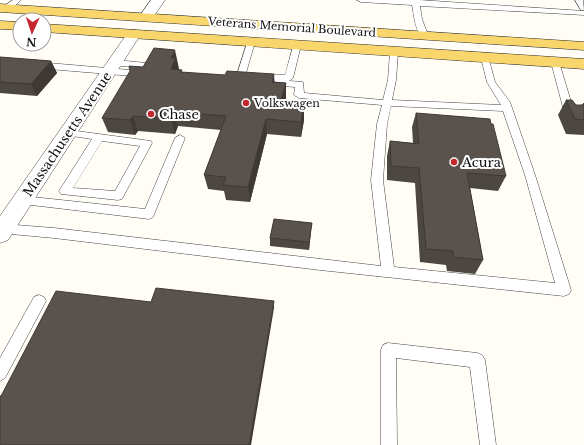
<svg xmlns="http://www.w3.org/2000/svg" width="584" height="445" font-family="'Libre Baskerville',serif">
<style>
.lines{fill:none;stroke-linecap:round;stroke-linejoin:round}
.service-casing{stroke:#444;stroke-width:1}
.minor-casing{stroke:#444;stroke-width:1}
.primary-casing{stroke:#222;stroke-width:1}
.service{fill:#fff;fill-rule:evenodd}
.minor{fill:#fff;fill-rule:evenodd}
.primary{fill:#f9d66b;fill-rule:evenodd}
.wall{fill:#4d4742}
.shaded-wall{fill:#3f3936}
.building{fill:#5a524d;stroke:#3f3936}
.poi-dot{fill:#c4262e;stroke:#fff;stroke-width:1.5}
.labels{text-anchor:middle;stroke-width:4;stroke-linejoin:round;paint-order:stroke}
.far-street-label{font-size:11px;fill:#111;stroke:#fff}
.far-poi-label{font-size:11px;fill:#111;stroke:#fff;text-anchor:start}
.poi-label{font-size:13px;fill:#111;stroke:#fff;text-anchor:start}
.street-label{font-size:13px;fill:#111;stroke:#fff}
</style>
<rect width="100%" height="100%" fill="#fffdf5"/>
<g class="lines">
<defs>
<path id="service" d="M13,0H21L10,10H4V6Z
M357,0H419L584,11V15L420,6L422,19L428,35L424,37C415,34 414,14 412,5L361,2Z
M575,0H583L584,10H581Z
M248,40H254L255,42L246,73L256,74L257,76L256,78C251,79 241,79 237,75Z
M294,43H297L301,45L293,78L289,81L276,80L303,82L304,93L383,100L388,80L390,52L394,50L398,52L396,80L392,100L501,105L487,82L481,58L485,55L488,56L495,82L510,102L535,175L571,290L569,294L564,296L320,270L54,238L0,233V225L3,224L54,228L381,266L371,180L377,124L382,105L299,98L294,95L295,87L269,85L268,80L273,75H285ZM391,106L503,111L525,175L555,283L394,267L383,180L387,124Z
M555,59L559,62L575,115L573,117L570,118L565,115L551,62Z
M115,60L147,63L151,66L148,74L144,77L37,68L33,65L37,62L141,71L142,68L112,65L111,63L112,61Z
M69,130L151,141L152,143L122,199L118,200L61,194L59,191L61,188L92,139L65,135L64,133ZM102,141L140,146L115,191L73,188Z
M180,135L185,138L153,217L149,219L23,204L19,203L17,200L19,197L23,196L145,209L175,138Z
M39,295L44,297L46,301L5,378L0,381V358L34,297Z
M388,343L477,353L482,355L485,360L496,445H480L470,367L396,358L397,445H381V350L383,345Z"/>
<path id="minor" d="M151,0H165L151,20L146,21L141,20L139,17Z
M134,30L139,31L141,34L8,240L0,243V216L129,31Z"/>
<path id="primary" d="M0,4L584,42V50L0,12Z
M0,21L20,22V30L0,29Z
M44,24L584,59V69L44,32Z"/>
</defs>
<use href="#service" class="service-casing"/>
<use href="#minor" class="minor-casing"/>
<use href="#primary" class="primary-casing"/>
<use href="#service" class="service"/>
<use href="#minor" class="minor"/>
<use href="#primary" class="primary"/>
</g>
<path class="wall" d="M0,57L51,61L57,73L37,96L0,93Z
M178,64L179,69L182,72L286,83V98L284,104L304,105V120L301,137L267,134L250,202L226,200L224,191L208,189L204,175L221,130L178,126L175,134L138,131L135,135L108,132L102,118L143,67Z
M566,100L576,105H582L584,103V135L566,134L558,115Z
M416,113L506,176L498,191L470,188L483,260L475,274L447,271L446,265L420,262L415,183L387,180V156L390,141L413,143L412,127Z
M311,231L309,250L270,246V238Z"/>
<path class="shaded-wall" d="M175,50L178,64V65L179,73L171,69V58Z
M51,61L57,73L37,96L31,84Z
M274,74L275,89L272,82Z
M286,83V98L281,118L280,103Z
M304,105V120L301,137V122Z
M174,112L178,126L175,134L171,119Z
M133,116L138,131L135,135L130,120Z
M266,119L267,134L250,202L248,187Z
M312,223L311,231L309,250V242Z
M274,301V308L251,445H249Z"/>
<path class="building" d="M154,48L175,50L171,58H176L171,69L182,70L181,72L225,75L227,71L274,74L272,82L286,83L280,103L304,105L301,122L266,119L248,187L223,185L226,177L204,175L226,116L174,112L171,119L133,116L130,120L102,118L130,71L129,66L143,67Z
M0,57L51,61L31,84L0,82Z
M566,100H572L576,105H582L584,103V120L575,119Z
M416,113L490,119L491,124H493L506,176L467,173L483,260L453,257V251L426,249L419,168L391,166L390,141L419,144Z
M274,219L312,223L309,242L270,238Z
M156,288L274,301L249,445H0V396H1L56,291L151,302Z"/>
<g class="poi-dot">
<circle cx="246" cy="103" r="4"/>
<circle cx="151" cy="114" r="4"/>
<circle cx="454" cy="162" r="4"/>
</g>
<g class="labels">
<g class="far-street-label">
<text transform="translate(292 27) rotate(4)" y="4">Veterans Memorial Boulevard</text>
</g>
<g class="far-poi-label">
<text x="254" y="107">Volkswagen</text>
</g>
<g class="poi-label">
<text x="159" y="119">Chase</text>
<text x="462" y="167">Acura</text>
</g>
<g class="street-label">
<text transform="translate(67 134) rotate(-56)" y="5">Massachusetts Avenue</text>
</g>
</g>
<g transform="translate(32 32) rotate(183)"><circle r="19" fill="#ffffff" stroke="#a0a0a0"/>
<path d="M0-3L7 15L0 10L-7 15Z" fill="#c4262e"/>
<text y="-6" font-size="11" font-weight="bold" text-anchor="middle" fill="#111111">N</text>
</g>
</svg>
